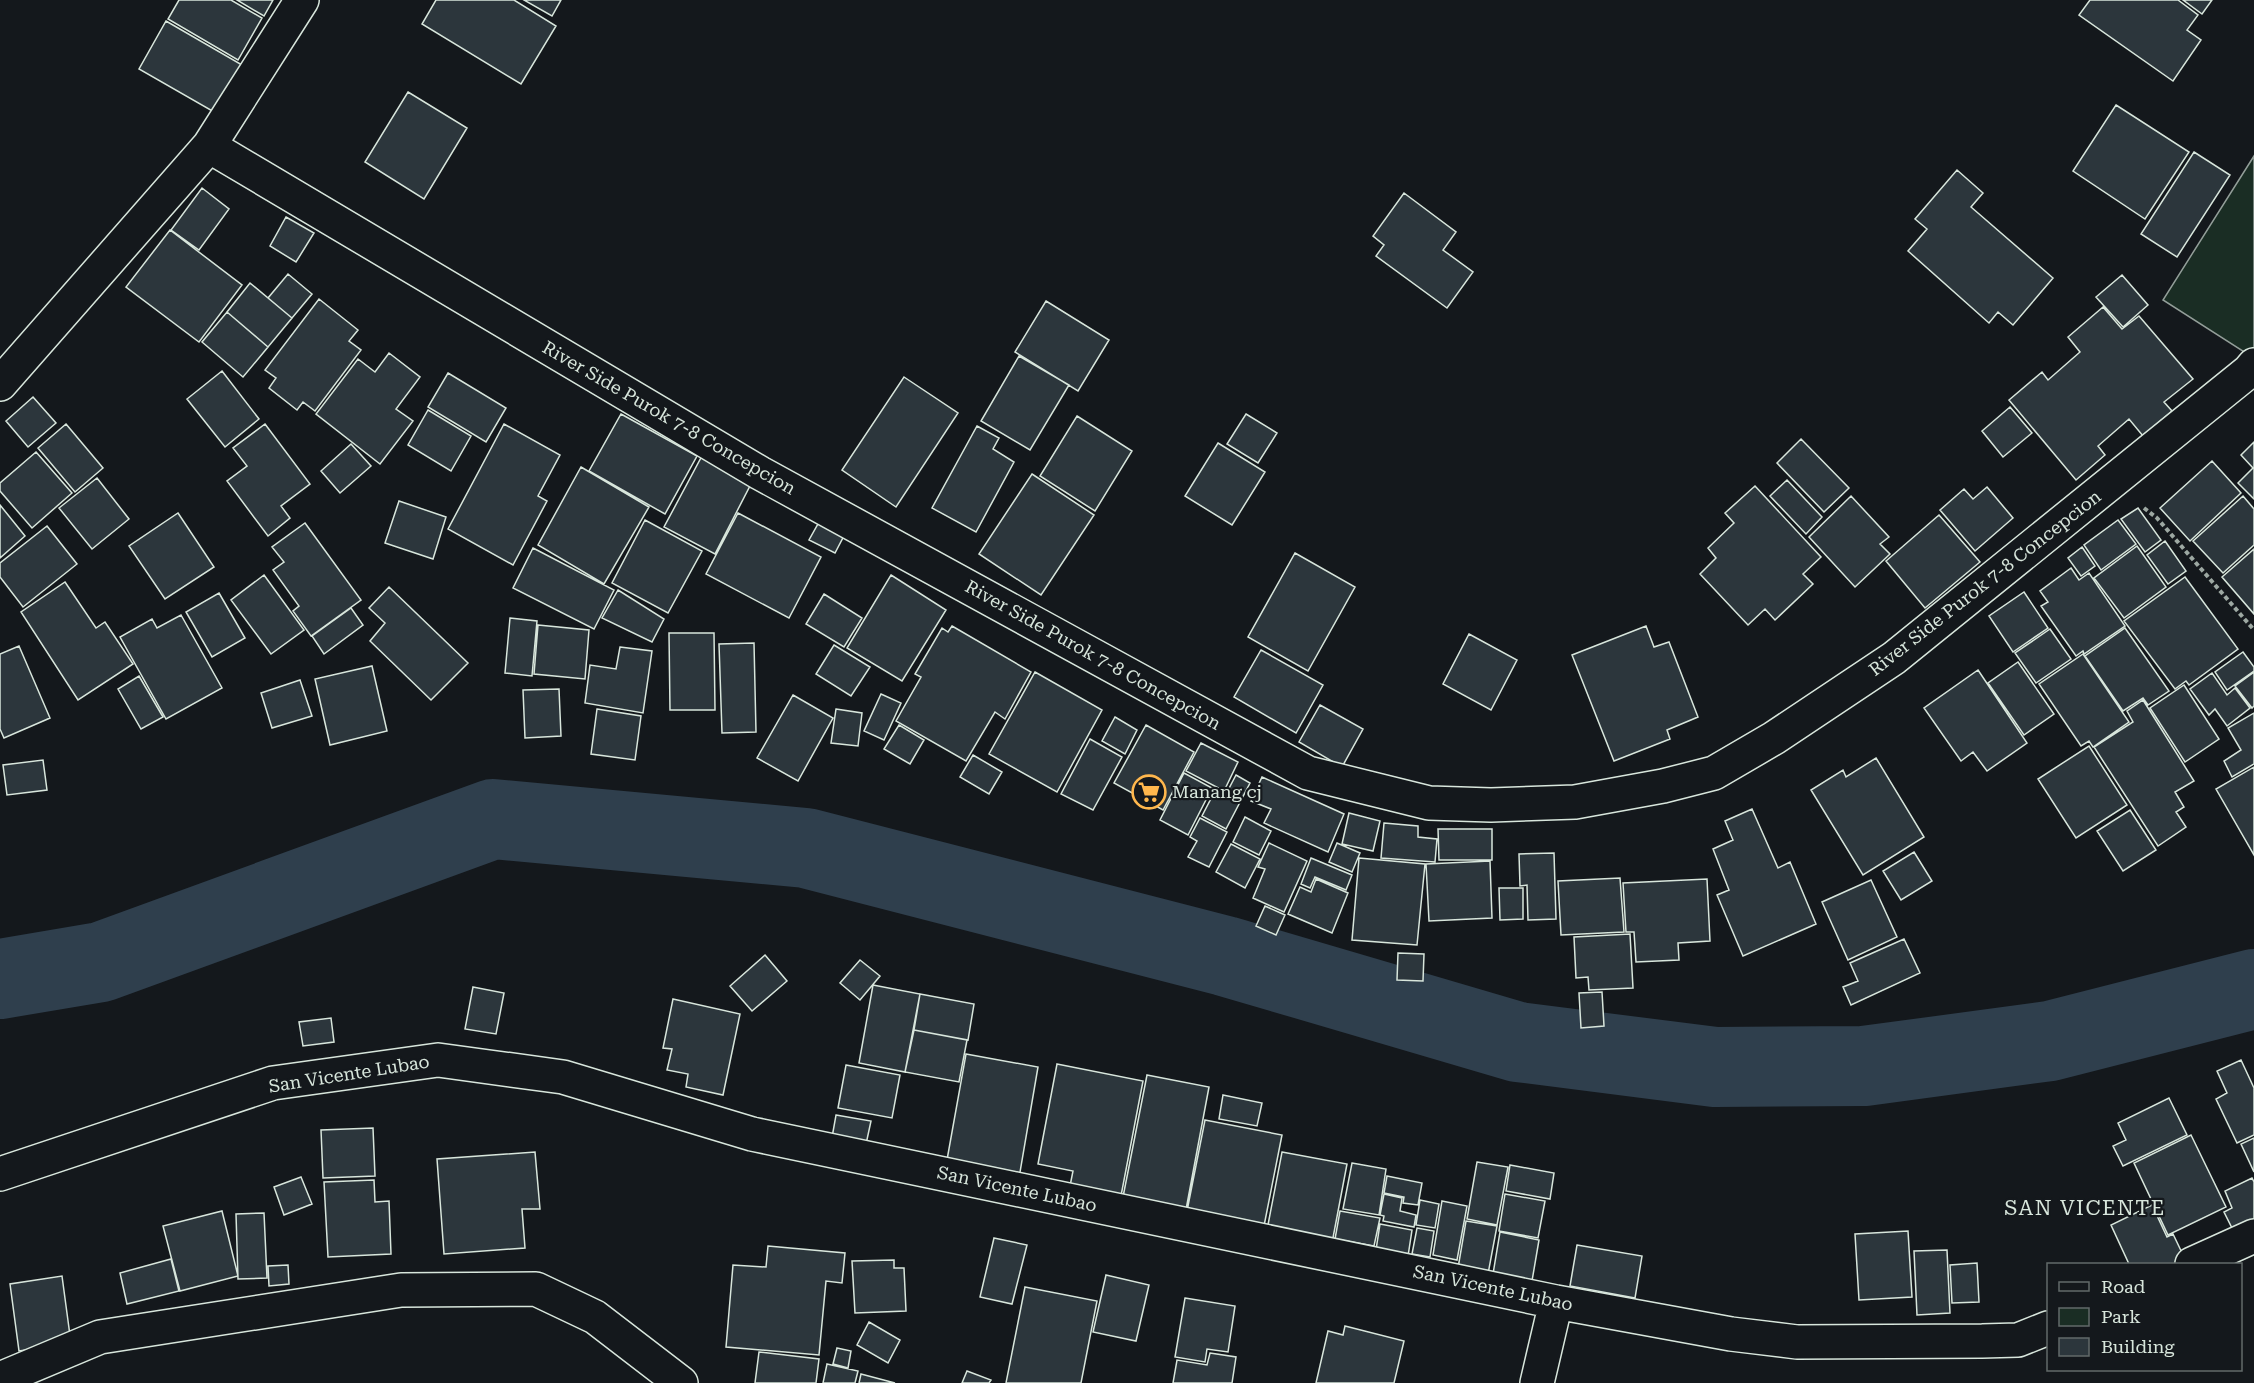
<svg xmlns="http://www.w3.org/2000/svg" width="2254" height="1383" font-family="'Roboto Serif',serif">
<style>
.green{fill:#1a2d24;stroke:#939e99;stroke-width:1.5}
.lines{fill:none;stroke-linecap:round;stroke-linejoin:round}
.river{stroke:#2f3f4d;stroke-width:80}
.building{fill:#2c363c;stroke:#d8e6dc;stroke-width:1.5}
.minor-casing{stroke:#d8e6dc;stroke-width:36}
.path{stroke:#9da8a2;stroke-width:4;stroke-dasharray:4.5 3;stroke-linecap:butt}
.minor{stroke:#14181c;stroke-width:33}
.labels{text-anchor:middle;stroke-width:4.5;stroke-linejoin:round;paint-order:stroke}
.street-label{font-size:18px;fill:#d8e6dc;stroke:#14181c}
.poi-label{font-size:18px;fill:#d8e6dc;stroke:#14181c;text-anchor:start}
.quarter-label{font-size:21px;letter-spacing:1.5px;fill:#d8e6dc;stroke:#14181c}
</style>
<rect width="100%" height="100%" fill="#14181c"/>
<path class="green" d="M2254,156V353L2252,357L2163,300Z"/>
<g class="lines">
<path class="river" d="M0,979L101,962L493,819L806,848L1225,956L1518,1042L1715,1067L1864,1066L2050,1041L2254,989"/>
</g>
<path class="building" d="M179,0H231L262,18L238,60L168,19Z
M237,0H273L264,16Z
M436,0H514L556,26L521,84L422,24Z
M524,0H561L552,16Z
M2090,0H2178L2198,15L2187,30L2201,40L2173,81L2079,15Z
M2183,0H2212L2202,14Z
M166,21L249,69L221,116L139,69Z
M408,92L467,128L424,199L365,162Z
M2116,105L2189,152L2145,219L2073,171Z
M2194,152L2230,175L2177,257L2141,234Z
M1957,170L1983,193L1971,207L2053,278L2013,325L1998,312L1989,323L1908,251L1927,229L1915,219Z
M202,188L229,209L199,250L171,230Z
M1404,193L1456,232L1443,250L1473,272L1447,308L1376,256L1384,245L1373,236Z
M286,217L314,233L296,262L270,246Z
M170,230L242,285L199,342L126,287Z
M288,274L312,294L292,318L268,298Z
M2122,275L2148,305L2123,327L2096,297Z
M250,283L292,318L268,347L227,312Z
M319,299L358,330L349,341L361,350L315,411L303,402L297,410L269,388L276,378L265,370Z
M1046,301L1109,340L1078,391L1015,352Z
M2103,307L2122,329L2139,316L2193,379L2164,402L2172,411L2143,436L2129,419L2098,446L2105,455L2076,480L2009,400L2042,372L2048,380L2080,352L2068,337Z
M227,312L268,347L243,377L202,342Z
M389,353L420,377L396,409L413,421L380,464L316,414L358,359L375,372Z
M1019,356L1069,385L1030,450L981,421Z
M222,371L259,419L225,447L187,399Z
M448,373L506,408L486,442L428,407Z
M904,377L958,413L896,507L842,470Z
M33,397L56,423L28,447L6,421Z
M2010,407L2032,433L2003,457L1982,431Z
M428,410L471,436L451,471L408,445Z
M621,414L697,456L665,514L589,471Z
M1246,414L1277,433L1258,463L1227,444Z
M1077,416L1132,451L1095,511L1040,476Z
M66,424L103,468L75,492L38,448Z
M265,424L310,484L281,506L290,518L268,536L227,481L247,466L233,448Z
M504,424L560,455L538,496L547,501L513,565L448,529Z
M977,426L999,438L993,449L1014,462L976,532L932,508Z
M1801,439L1849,488L1824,512L1777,463Z
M2254,442V499L2238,483L2253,468L2241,455Z
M1218,443L1265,472L1232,525L1185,496Z
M351,444L371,466L340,493L321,471Z
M36,452L72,493L32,528L0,491V483Z
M703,454L753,480L715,554L664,527Z
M2212,461L2241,493L2190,541L2160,508Z
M581,467L649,507L604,584L538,545Z
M1032,474L1094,515L1041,595L979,554Z
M97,478L129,519L92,549L59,508Z
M1787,480L1822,517L1806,534L1770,496Z
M1755,486L1821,557L1803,574L1813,584L1775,620L1765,609L1748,625L1700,574L1716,558L1708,548L1734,523L1725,513Z
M1987,487L2013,518L1975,551L1940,510L1964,489L1973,499Z
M1851,496L1889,537L1880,544L1890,554L1855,587L1809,537Z
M2243,496L2254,509V545L2223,573L2193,541Z
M399,501L446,517L433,559L385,543Z
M0,505L25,536L0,558Z
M2138,508L2161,540L2145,552L2121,519Z
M178,513L214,567L165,599L129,546Z
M738,513L821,557L789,618L706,574Z
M823,515L848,528L835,553L809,540Z
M1939,515L1980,562L1925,608L1886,561Z
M645,520L702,551L668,613L612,583Z
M2118,520L2136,544L2101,570L2084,545Z
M305,523L361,600L311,636L293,611L299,606L273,570L284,562L272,547Z
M47,526L77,564L23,607L0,577V563Z
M2165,541L2186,571L2168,584L2147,555Z
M2137,546L2166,587L2124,618L2094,578Z
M2082,547L2095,566L2081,576L2068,558Z
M533,548L614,590L594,629L513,588Z
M2254,549V614L2222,577Z
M1295,553L1355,587L1308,671L1248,637Z
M2071,568L2079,580L2089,573L2125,626L2084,654L2083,651L2076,656L2041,606L2048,602L2040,591Z
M264,575L304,630L271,654L231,600Z
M891,575L946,610L902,681L847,648Z
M2185,577L2238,649L2189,685L2186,681L2175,689L2124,621Z
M65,582L96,628L105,622L133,664L78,700L21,612Z
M389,587L468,663L431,700L370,641L385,623L369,608Z
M618,590L664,619L652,642L602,618Z
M2024,592L2048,628L2013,652L1989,616Z
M219,593L245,638L212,657L186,612Z
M824,594L862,618L844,647L806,624Z
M351,608L363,625L324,654L312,636Z
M181,615L222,688L166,719L120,637L152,619L157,628Z
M510,618L537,621L532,676L505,673Z
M538,625L589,630L585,679L534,674Z
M952,626L1031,672L1005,719L995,712L966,761L896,721L921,677L915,674L942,628L948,632Z
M1646,626L1654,647L1669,642L1698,717L1667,730L1670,739L1614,761L1572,655Z
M2125,628L2169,691L2148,705L2143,698L2123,711L2085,656Z
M2050,629L2071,659L2036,683L2015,653Z
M669,633H714L715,710H670Z
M1469,634L1517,660L1491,710L1443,684Z
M754,643L756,732L722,733L719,644Z
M834,645L870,667L851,696L816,674Z
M19,646L50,718L4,738L0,729V654Z
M620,647L652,651L643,713L585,703L590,665L616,669Z
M1261,650L1323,685L1296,733L1234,697Z
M2243,652L2254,667V671L2227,690L2215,672Z
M2083,654L2129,722L2093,747L2089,741L2081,746L2039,684Z
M2018,662L2054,714L2024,735L1988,683Z
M372,666L387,731L330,745L315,679Z
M1978,670L2027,743L1987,771L1973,752L1961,761L1924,708Z
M1035,672L1102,710L1057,792L989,754Z
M2254,672V706L2252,708L2235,686Z
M2212,673L2227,695L2235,688L2250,708L2227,726L2215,709L2209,715L2190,689Z
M139,676L163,717L141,729L118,689Z
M300,680L312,716L272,728L261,693Z
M2184,685L2219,739L2185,762L2150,708Z
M559,689L561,736L525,738L523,690Z
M881,694L901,703L884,740L864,731Z
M793,695L833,718L798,781L757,758Z
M2143,700L2194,781L2175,792L2184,807L2176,812L2186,827L2158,846L2094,747L2133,722L2127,711Z
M1320,705L1363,729L1342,767L1299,742Z
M597,709L641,716L635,760L591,754Z
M836,709L862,713L858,746L831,743Z
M2254,713V764L2232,777L2224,761L2241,750L2228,728Z
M1115,717L1137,730L1125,754L1102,741Z
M899,725L924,740L910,764L884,749Z
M1146,725L1194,752L1163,810L1114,783Z
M1090,739L1122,757L1093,810L1061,794Z
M1201,743L1238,762L1224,791L1186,771Z
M2089,746L2127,805L2076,838L2038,779Z
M973,755L1002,772L989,794L960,777Z
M1876,758L1924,837L1863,875L1811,790L1843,770L1846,777Z
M43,760L47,790L7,795L3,765Z
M2254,767V855L2216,789Z
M1184,773L1212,788L1188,835L1160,820Z
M1236,775L1250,783L1226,829L1202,816L1216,789L1226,794Z
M1262,777L1344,814L1328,852L1264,823L1271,809L1251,801Z
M1752,809L1778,868L1790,862L1816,924L1743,956L1717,895L1729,890L1713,849L1733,840L1725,821Z
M2130,810L2156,850L2123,871L2097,831Z
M1349,813L1380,821L1373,851L1342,844Z
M1245,817L1271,831L1259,855L1233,842Z
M1200,818L1227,832L1209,867L1188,857L1197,841L1190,837Z
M1384,823L1418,826V837L1437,839L1435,862L1381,858Z
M1438,829H1492V860H1439Z
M1269,843L1307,861L1284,912L1253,898L1265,869L1258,867Z
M1337,843L1360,853L1352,872L1329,862Z
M1231,844L1260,859L1245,888L1216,872Z
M1914,852L1932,881L1901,900L1883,871Z
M1554,853L1556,919L1528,920L1527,885L1520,886L1519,854Z
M1311,858L1352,875L1346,890L1315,877L1310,888L1301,884Z
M1359,858L1425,864L1417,945L1352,940Z
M1490,861L1492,918L1429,921L1426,864Z
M1620,878L1624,932L1561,935L1558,881Z
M1316,879L1348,893L1332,933L1288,914L1300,887L1311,892Z
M1707,879L1710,941L1678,943L1679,960L1636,962L1634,932H1626L1623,883Z
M1871,880L1897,937L1848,960L1822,902Z
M1499,888H1523V919L1500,920Z
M1265,906L1285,915L1276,935L1256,926Z
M1630,934L1633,988L1589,990L1588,977L1576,978L1574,937Z
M1904,939L1920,973L1851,1005L1843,987L1858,981L1850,963Z
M1398,953L1424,954L1423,981L1397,980Z
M765,955L787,981L752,1011L730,986Z
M860,960L880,976L860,1000L840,983Z
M873,985L920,994L905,1072L859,1063Z
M473,987L504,993L496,1034L465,1029Z
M1602,992L1604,1026L1581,1028L1579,993Z
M920,994L974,1004L968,1040L914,1030Z
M673,999L740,1014L723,1095L686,1087L688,1074L667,1070L672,1049L663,1048Z
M331,1018L334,1042L303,1046L299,1022Z
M914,1030L967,1040L959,1082L905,1072Z
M966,1054L1038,1067L1018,1184L945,1171Z
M2241,1060L2254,1088V1135L2237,1143L2216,1099L2227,1093L2217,1071Z
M1057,1064L1143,1081L1120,1201L1069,1191L1073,1171L1038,1164Z
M846,1065L900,1075L892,1118L838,1108Z
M1147,1075L1209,1087L1185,1215L1122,1202Z
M1223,1095L1262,1103L1257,1126L1219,1119Z
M2169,1098L2187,1135L2123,1166L2113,1146L2126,1140L2118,1123Z
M836,1115L871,1121L865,1149L831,1143Z
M1205,1120L1282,1135L1263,1231L1186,1216Z
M373,1128L375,1176L323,1178L321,1130Z
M2191,1135L2226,1207L2168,1235L2134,1163Z
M2254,1138V1172L2241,1144Z
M535,1152L540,1209H522L525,1248L444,1254L437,1159Z
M1282,1152L1347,1164L1332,1243L1267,1230Z
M1477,1162L1508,1167L1497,1225L1467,1219Z
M1352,1163L1386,1169L1379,1215L1343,1209Z
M1510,1165L1554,1173L1550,1199L1506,1191Z
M1387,1176L1422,1183L1418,1205L1403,1203L1404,1197L1384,1193Z
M301,1177L312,1204L284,1215L274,1187Z
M2252,1178L2254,1182V1233L2238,1240L2224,1212L2232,1208L2225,1191Z
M374,1180L375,1202L389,1201L391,1254L328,1257L324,1182Z
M1384,1194L1402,1198L1400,1211L1416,1215L1414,1227L1383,1221L1384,1216L1380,1215Z
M1505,1194L1545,1201L1538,1238L1499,1231Z
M1420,1200L1439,1204L1435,1228L1416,1225Z
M1442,1201L1467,1206L1457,1260L1433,1255Z
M2152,1205L2167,1237L2173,1234L2185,1259L2173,1264H2129L2111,1225Z
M222,1211L238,1276L180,1291L163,1226Z
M1340,1211L1380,1218L1374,1246L1335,1239Z
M264,1213L267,1278L238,1279L236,1214Z
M1466,1221L1497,1226L1488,1274L1458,1268Z
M1380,1224L1412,1230L1408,1256L1376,1250Z
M1417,1228L1434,1231L1430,1257L1412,1254Z
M1908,1231L1912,1297L1859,1300L1855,1234Z
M1500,1232L1539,1240L1532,1281L1493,1274Z
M994,1238L1027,1245L1012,1304L980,1297Z
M1577,1245L1642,1256L1635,1298L1570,1286Z
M768,1246L845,1253L842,1283L826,1281L819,1355L726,1347L733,1265L766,1267Z
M1947,1250L1950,1313L1917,1315L1914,1251Z
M171,1259L179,1291L127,1304L120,1273Z
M894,1260V1268H904L906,1311L855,1313L852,1261Z
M1977,1263L1979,1302L1952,1303L1950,1265Z
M288,1265L289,1284L269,1286L268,1266Z
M1106,1275L1149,1285L1136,1341L1093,1332Z
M62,1276L71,1343L19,1351L10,1284Z
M1025,1287L1097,1301L1081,1383H1006Z
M1185,1298L1235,1306L1228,1352L1207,1349L1205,1362L1175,1357Z
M869,1322L900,1340L888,1363L857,1345Z
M1345,1326L1404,1341L1394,1383H1316L1328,1331L1343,1335Z
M837,1348L851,1351L848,1368L833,1364Z
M759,1352L819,1359L816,1383H755Z
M1210,1353L1236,1357L1232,1383H1173L1177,1360L1207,1365Z
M827,1364L858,1371L855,1383H823Z
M967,1371L991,1380L989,1383H962Z
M861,1374L895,1383H859Z"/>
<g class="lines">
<defs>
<path id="minor" d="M209,146L302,0
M0,384L209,146L760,473L1308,773L1429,803L1491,805L1575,802L1663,786L1714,773L1774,738L1894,658L2249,371L2254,365
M0,1174L273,1083L438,1060L563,1077L752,1134L1556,1302L1731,1334L1797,1342L1982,1341L2018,1340L2048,1328
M2192,1264L2254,1236
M0,1379L100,1337L401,1290L536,1289L595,1317L681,1383
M1537,1383L1556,1302"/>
</defs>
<use href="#minor" class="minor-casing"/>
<path class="path" d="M2144,508L2157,518L2254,630"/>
<use href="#minor" class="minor"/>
</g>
<defs>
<symbol id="supermarket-ring" viewBox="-11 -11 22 22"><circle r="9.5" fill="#14181c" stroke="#ffb74d" stroke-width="1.5"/><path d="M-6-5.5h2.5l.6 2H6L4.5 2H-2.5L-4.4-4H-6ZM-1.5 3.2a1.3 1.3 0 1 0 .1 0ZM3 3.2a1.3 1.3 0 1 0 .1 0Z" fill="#ffb74d"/></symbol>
</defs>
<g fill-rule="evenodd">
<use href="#supermarket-ring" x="1130" y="773" width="38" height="38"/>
</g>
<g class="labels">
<g class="street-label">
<text transform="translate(669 418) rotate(30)" y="6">River Side Purok 7-8 Concepcion</text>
<text transform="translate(1985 583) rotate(-38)" y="6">River Side Purok 7-8 Concepcion</text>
<text transform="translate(1093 655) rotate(29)" y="6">River Side Purok 7-8 Concepcion</text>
<text transform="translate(349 1074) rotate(-9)" y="6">San Vicente Lubao</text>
<text transform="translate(1017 1189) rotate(12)" y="6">San Vicente Lubao</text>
<text transform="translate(1493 1288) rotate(12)" y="6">San Vicente Lubao</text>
</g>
<g class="poi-label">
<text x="1172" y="798">Manang cj</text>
</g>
<g class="quarter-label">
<text x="2085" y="1215">SAN VICENTE</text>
</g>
</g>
<rect x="2047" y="1263" width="195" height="108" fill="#14181c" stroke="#626a69" stroke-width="1.5"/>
<rect x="2059" y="1282" width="30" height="9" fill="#14181c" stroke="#626a69" stroke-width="1.5"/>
<text x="2101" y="1293" font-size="18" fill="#d8e6dc">Road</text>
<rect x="2059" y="1308" width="30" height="18" fill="#1a2d24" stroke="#626a69" stroke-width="1.5"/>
<text x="2101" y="1323" font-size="18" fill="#d8e6dc">Park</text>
<rect x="2059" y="1338" width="30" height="18" fill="#2c363c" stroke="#626a69" stroke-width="1.5"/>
<text x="2101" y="1353" font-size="18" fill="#d8e6dc">Building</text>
</svg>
